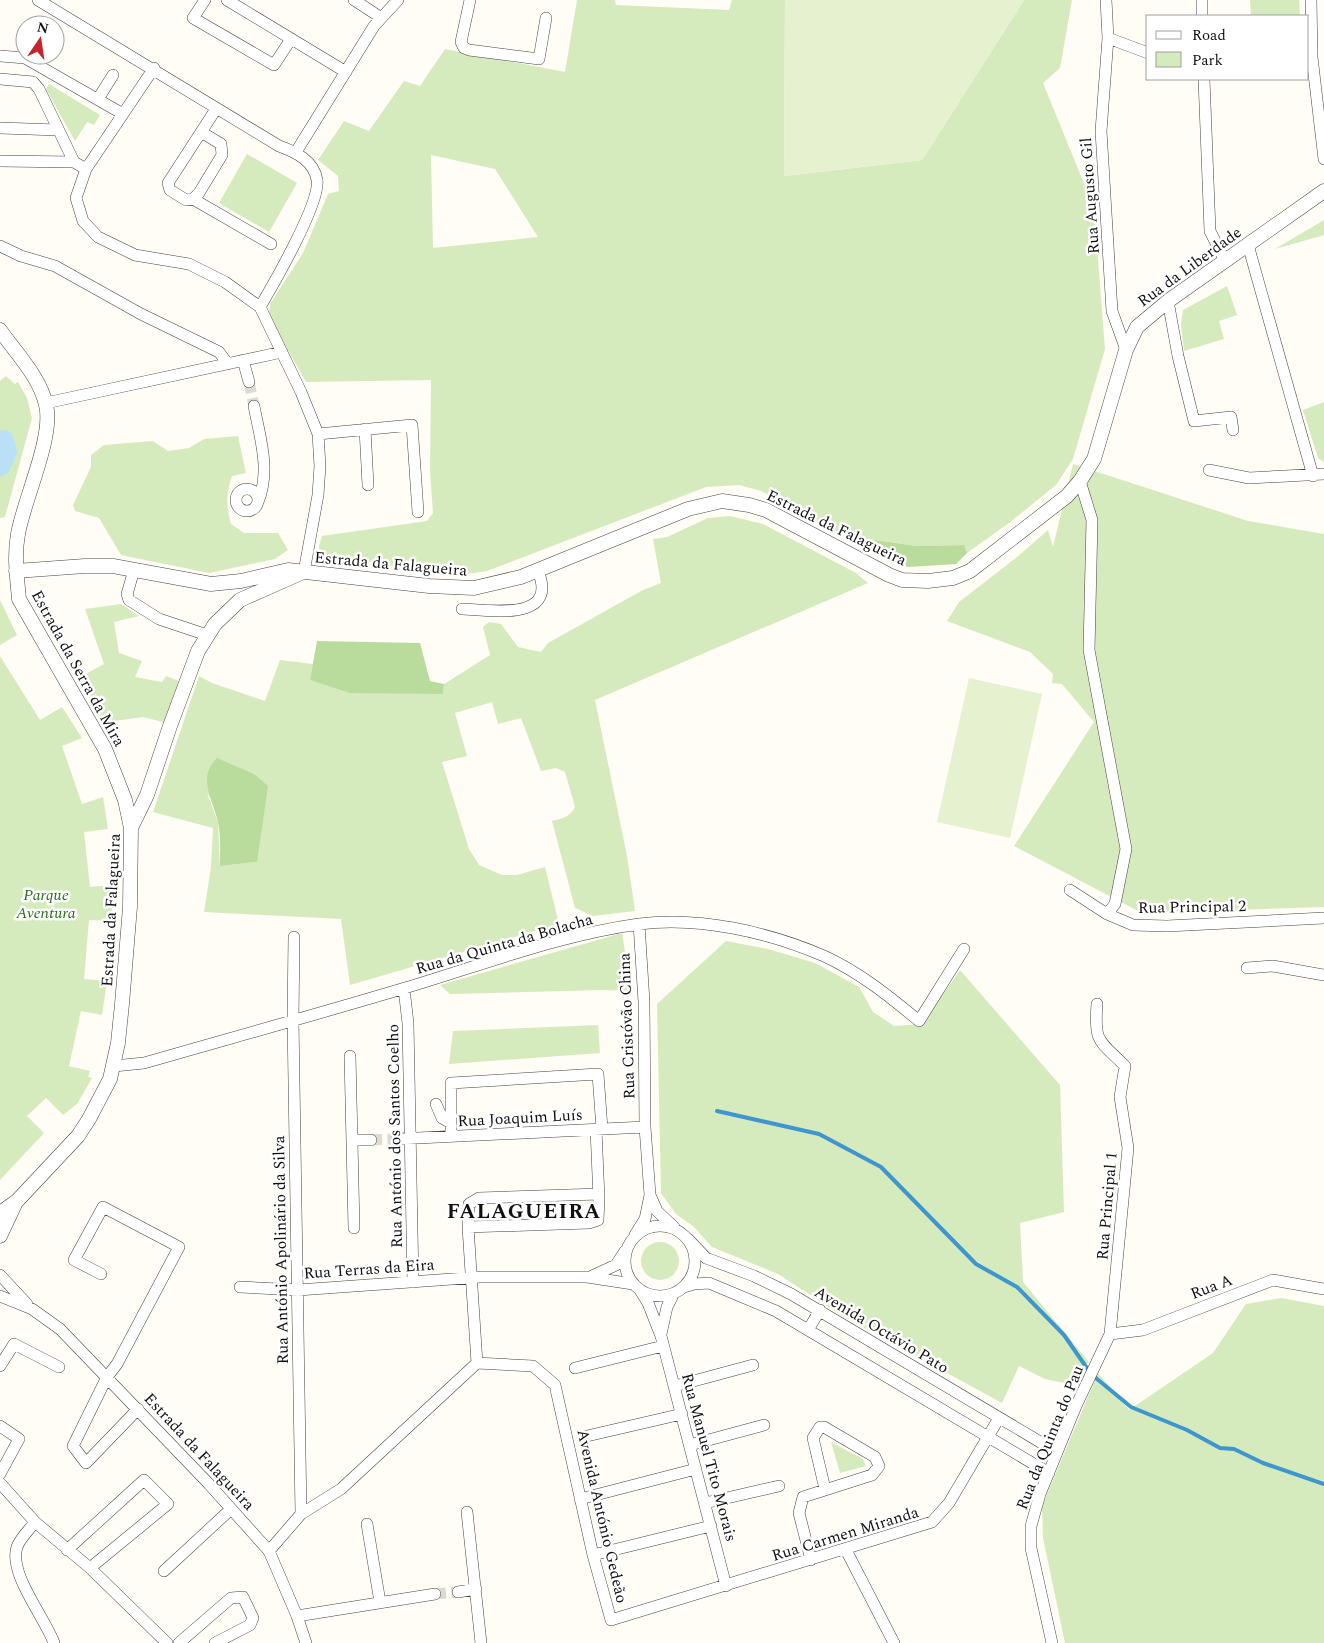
<svg xmlns="http://www.w3.org/2000/svg" width="1324" height="1643" font-family="Spectral,serif">
<style>
.green{fill:#d5ebbd;fill-rule:evenodd}
.forest{fill:#b9dc9c}
.pitch{fill:#e6f2cf}
.lines{fill:none;stroke-linecap:round;stroke-linejoin:round}
.stream{stroke:#3f96cf;stroke-width:4}
.river{stroke:#b9e0f7;stroke-width:22}
.minor-tunnel{stroke:#dbdad3;stroke-width:11;stroke-dasharray:11 5.5;stroke-linecap:butt}
.minor-casing{stroke:#444;stroke-width:12}
.tertiary-casing{stroke:#444;stroke-width:15}
.minor{stroke:#fff;stroke-width:11}
.tertiary{stroke:#fff;stroke-width:14}
.labels{text-anchor:middle;stroke-width:5;stroke-linejoin:round;paint-order:stroke}
.street-label{font-size:16px;fill:#111;stroke:#fff}
.park-label{font-size:16px;font-style:italic;fill:#2f6b1f;stroke:#fff}
.district-label{font-size:21px;font-weight:bold;letter-spacing:1px;fill:#111;stroke:#fff}
</style>
<rect width="100%" height="100%" fill="#fffdf5"/>
<path class="green" d="M577,0H615L616,5L729,10L732,0H785L784,176L922,160L1024,0H1072L1060,68L1043,83L1094,208L1105,349L1073,459L1056,485L1009,523L967,553L963,545L917,546L875,540L870,551L761,491L739,485L706,487L487,571C445,580 398,566 356,559L348,556L334,563L320,557L319,546L322,536L427,521L433,513L430,472L431,380L306,382L269,317L270,304L303,253L328,194L339,191L338,176L318,160L344,121L369,131L404,81L420,86L445,49L565,72ZM431,155L495,169L538,237L433,248Z
M1250,0H1299L1300,16H1251Z
M49,84L100,115L94,125L87,122L75,141L46,89Z
M247,154L297,183L269,232L219,203Z
M1324,220V235L1275,249Z
M1227,286L1237,315L1219,321L1224,339L1184,351L1181,325L1183,310Z
M6,376L15,384L18,382L27,398L32,418L5,517L0,518V381Z
M1324,402V462L1318,458L1303,410Z
M238,436L246,473L232,476C226,494 226,506 231,524L244,533H278L288,550L275,559L209,573L121,555L99,518L75,511L73,505L91,467V455L104,445L153,441L168,451L189,448L204,439Z
M1073,464L1248,521L1324,534V907L1142,913L1014,846L1094,722L1062,684L1052,683L1053,674L1030,652L947,621L959,602L1017,557L1048,530L1053,547Z
M730,516L763,524L856,573L868,583L595,700L627,856L635,911L593,916L575,908L552,821C563,818 570,817 575,807L565,772L556,768L541,771L521,718L498,724L492,702L455,713L467,756L442,762L469,849L479,865L502,875H517L545,867L559,924L350,985L341,919L204,912L211,867L213,828L153,812L199,676L212,683L265,701L280,660L313,664L310,680L443,694L444,684L490,655L483,627L489,622L501,624L518,647L541,652L548,643L643,590L661,583L653,539L667,537L708,518ZM207,793L257,862L220,866L218,823Z
M0,600L17,635L0,645Z
M121,604L139,616L114,622L119,653L142,661L135,677L162,682L166,676L179,681L167,723L143,717L101,723L80,677L104,664L85,609Z
M0,656L40,720L62,707L82,738L62,746L82,804L103,797L108,829L84,832L90,887L114,885L111,921L89,920L84,979L107,981L102,1015L81,1011L69,1066L90,1071L88,1077L92,1078L77,1104L63,1115L46,1098L27,1116L44,1133L0,1180Z
M622,933L631,991L602,990L450,994L440,985Z
M726,941L768,949L815,963L859,987L873,1012L894,1026L922,1024L960,970L1060,1085L1064,1212L1020,1223L1023,1282L1089,1362L1064,1383L1045,1379L1019,1366L1002,1403L841,1315L778,1274L712,1247L693,1226L676,1214L661,1193L657,1004Z
M598,1025L600,1053L449,1064L453,1031Z
M641 1261a19 19 0 1 1 38 0a19 19 0 1 1-38 0Z
M1281,1298L1324,1306V1643H1065L1043,1538L1042,1506L1098,1373L1129,1410L1213,1353L1246,1304Z
M831,1442L863,1459L866,1466L840,1473Z"/>
<path class="forest" d="M875,540L917,546L964,545L967,553L956,564L908,567L870,551Z
M317,641L420,643L430,681L444,684L443,694L350,693L310,680Z
M217,758L254,774L268,786L257,862L220,866C220,852 221,836 218,823C214,801 196,778 217,758Z"/>
<path class="pitch" d="M785,0H1024L922,160L784,176Z
M969,678L1042,694L1010,838L937,822Z"/>
<g class="lines">
<path class="stream" d="M717,1111L819,1134L881,1167L976,1264L1017,1287L1064,1335L1091,1374L1131,1407L1187,1430L1220,1448L1234,1449L1263,1463L1324,1484"/>
<path class="river" d="M0,465L6,452L3,441"/>
<path class="minor-tunnel" d="M249,382L254,406
M371,1140L397,1139
M435,1594L458,1592"/>
<defs>
<path id="minor" d="M38,0L279,146C296,152 314,161 317,180C321,202 273,285 260,307
M205,0L193,18L274,65L291,39
M227,0L346,72
M354,0L380,17
M470,0L461,42L464,48L469,50L539,59L546,18
M1106,0L1108,38L1101,131L1112,311L1126,350
M1202,0V16
M1311,0L1312,57L1324,159
M1108,38L1148,53
M0,56L25,58L123,114
M154,68L86,169L76,198L83,221L98,237L135,255L189,264L225,282L260,307L301,392L318,434L320,466L318,495L304,572
M0,79L33,82L39,89L74,162L86,169
M1204,79L1210,231L1225,261
M98,99L113,75
M0,128L58,130
M201,132L221,144L222,155L199,193L193,199L186,200L170,190L168,183L216,109
M296,152L374,26L398,0
M0,161L74,162
M193,199L271,244
M1248,245L1313,476
M0,246L21,256L55,266L141,314L219,352L228,364
M1168,301L1178,356L1194,421L1231,417L1233,430
M243,360L249,382
M46,403L282,352
M254,406C260,438 271,470 258,502
M365,429L368,485
M318,434L412,425L418,512
M1209,470L1249,478L1324,474
M1080,481L1092,520L1089,650L1126,849L1115,904L1107,914
M236 500a11 11 0 1 1 22 0a11 11 0 1 1-22 0Z
M134,570L127,594L129,600L159,619L207,635
M462,609C491,610 559,622 538,571
M1070,890L1107,914L1133,925L1167,926L1324,918
M1247,968L1273,966L1324,975
M404,989L408,1023L413,1282
M350,1056L354,1228
M114,1066L144,1063C231,1038 318,1014 405,988C482,965 559,935 639,924C699,916 768,932 824,956C859,972 889,996 919,1021L964,949
M436,1104L442,1118L451,1123
M451,1136V1083L598,1074L602,1129
M397,1139L645,1127
M353,1140H371
M650,1195L657,1211L674,1227
M625 1261a35 35 0 1 1 70 0a35 35 0 1 1-70 0Z
M468,1227L469,1204L479,1198L599,1194
M635,1235L645,1219L650,1195L645,1127L644,1002L639,924
M688,1239L706,1258L754,1276L791,1294L1057,1452
M101,1274L74,1260L103,1207L179,1247L117,1364L107,1377L73,1446L86,1463L138,1409
M0,1275L27,1304
M592,1276L616,1265L625,1251
M240,1287L298,1290L480,1277H587L633,1284
M684,1287L694,1284L709,1283L776,1311L1049,1473
M640,1290L648,1303L661,1336L726,1586
M0,1296L32,1309L60,1329L208,1483L269,1551L297,1616L306,1643
M808,1330L820,1310
M661,1334L667,1307L674,1293
M1110,1334L1143,1330L1273,1280L1324,1289
M477,1363L533,1366L555,1385L593,1555L611,1620L932,1522L949,1503L999,1418
M477,1363L468,1227L589,1223L598,1220L599,1199L596,1129
M0,1366L14,1344L59,1367
M575,1368L663,1346
M675,1386L753,1365
M0,1426L19,1439L0,1474
M587,1436L682,1414
M690,1445L764,1425
M0,1483L35,1522L90,1568L167,1643
M580,1499L696,1469
M705,1503L779,1486
M467,1512L481,1643
M301,1514L341,1489L477,1363
M35,1522C30,1529 20,1538 17,1547C8,1573 45,1618 54,1643
M367,1524L380,1602
M67,1550L144,1480L168,1504L90,1568
M846,1550L894,1643
M269,1551L301,1514L293,1020L294,937
M593,1555L711,1526
M811,1560L799,1513L803,1497L872,1475L879,1466L875,1457L824,1427H820L813,1438L825,1489
M164,1571L231,1509
M458,1592L476,1589
M297,1616L435,1594
M179,1643L231,1598L243,1597L253,1618L250,1625L215,1643
M1052,1643L1031,1548V1526L1040,1494L1076,1406L1110,1334L1128,1148L1120,1097L1125,1066C1099,1040 1094,1043 1097,1004"/>
<path id="tertiary" d="M0,330C16,353 40,377 46,405C54,437 24,499 18,534C14,556 17,577 19,599L105,749L125,800L131,828
M16,571L85,566H113L211,584L241,581L288,570L429,586L474,588L521,577L688,509L722,501L749,505L766,510L889,575L902,580L928,581L953,578L970,571L1067,496L1080,481L1094,459L1126,350L1137,327L1168,301L1324,191
M0,1213L17,1201L78,1136L89,1119L110,1079L118,1043L122,1004L130,907L131,828L147,795L170,726L198,651L215,624L240,600L301,573
M0,1236L16,1202"/>
</defs>
<use href="#minor" class="minor-casing"/>
<use href="#tertiary" class="tertiary-casing"/>
<use href="#minor" class="minor"/>
<use href="#tertiary" class="tertiary"/>
</g>
<g class="labels">
<g class="street-label">
<text transform="translate(1089 196) rotate(-94)" y="6">Rua Augusto Gil</text>
<text transform="translate(1189 266) rotate(-36)" y="6">Rua da Liberdade</text>
<text transform="translate(837 527) rotate(26)" y="6">Estrada da Falagueira</text>
<text transform="translate(391 563) rotate(5)" y="6">Estrada da Falagueira</text>
<text transform="translate(79 668) rotate(61)" y="6">Estrada da Serra da Mira</text>
<text transform="translate(1192 906) rotate(-1)" y="6">Rua Principal 2</text>
<text transform="translate(110 910) rotate(-87)" y="6">Estrada da Falagueira</text>
<text transform="translate(504 943) rotate(-16)" y="6">Rua da Quinta da Bolacha</text>
<text transform="translate(626 1026) rotate(-92)" y="6">Rua Cristóvão China</text>
<text transform="translate(520 1117) rotate(-3)" y="6">Rua Joaquim Luís</text>
<text transform="translate(394 1136) rotate(-91)" y="6">Rua António dos Santos Coelho</text>
<text transform="translate(1106 1206) rotate(-85)" y="6">Rua Principal 1</text>
<text transform="translate(280 1250) rotate(-91)" y="6">Rua António Apolinário da Silva</text>
<text transform="translate(369 1268) rotate(-4)" y="6">Rua Terras da Eira</text>
<text transform="translate(1211 1286) rotate(-21)" y="6">Rua A</text>
<text transform="translate(882 1329) rotate(31)" y="6">Avenida Octávio Pato</text>
<text transform="translate(1049 1437) rotate(-68)" y="6">Rua da Quinta do Pau</text>
<text transform="translate(200 1451) rotate(47)" y="6">Estrada da Falagueira</text>
<text transform="translate(710 1457) rotate(75)" y="6">Rua Manuel Tito Morais</text>
<text transform="translate(603 1516) rotate(77)" y="6">Avenida António Gedeão</text>
<text transform="translate(845 1533) rotate(-17)" y="6">Rua Carmen Miranda</text>
</g>
<g class="park-label">
<text x="46" y="900">Parque<tspan x="46" dy="18">Aventura</tspan></text>
</g>
<g class="district-label">
<text x="524" y="1218">FALAGUEIRA</text>
</g>
</g>
<rect x="1146" y="15" width="162" height="65" fill="#ffffff" stroke="#a0a0a0"/>
<rect x="1156" y="31" width="25" height="8" fill="#ffffff" stroke="#a0a0a0"/>
<text x="1192" y="40" font-size="15" fill="#111111">Road</text>
<rect x="1156" y="52" width="25" height="15" fill="#d5ebbd" stroke="#a0a0a0"/>
<text x="1192" y="65" font-size="15" fill="#111111">Park</text>
<g transform="translate(40 40) rotate(13)"><circle r="24" fill="#ffffff" stroke="#a0a0a0"/>
<path d="M0-4L9 19L0 12L-9 19Z" fill="#c4262e"/>
<text y="-8" font-size="14" font-weight="bold" text-anchor="middle" fill="#111111">N</text>
</g>
</svg>
